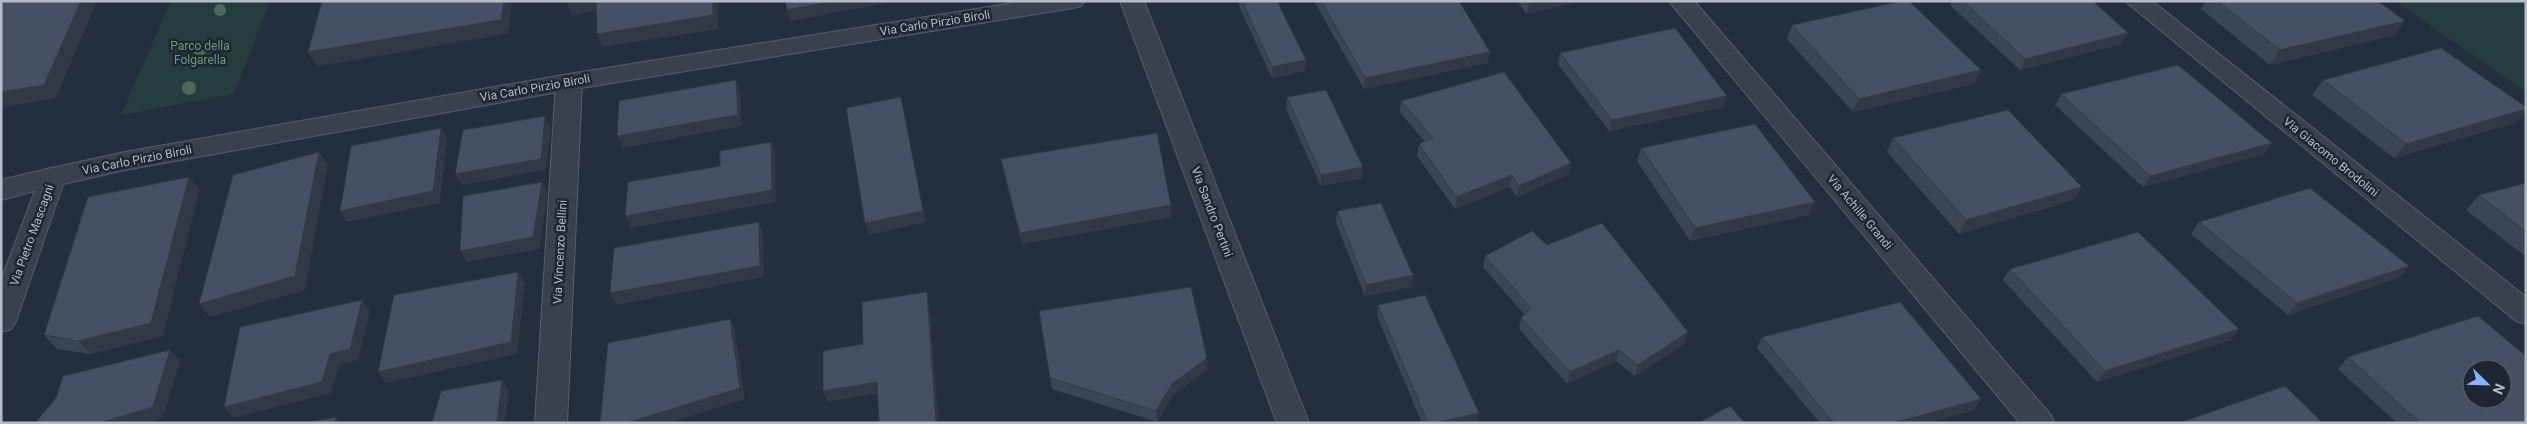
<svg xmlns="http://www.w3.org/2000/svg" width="2527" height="424" font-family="Roboto,sans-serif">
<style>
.green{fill:#263c3f}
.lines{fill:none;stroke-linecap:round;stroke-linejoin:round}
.minor-casing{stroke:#565f6c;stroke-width:2}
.tertiary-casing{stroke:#565f6c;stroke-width:2}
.minor{fill:#38414e;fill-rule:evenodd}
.tertiary{fill:#38414e;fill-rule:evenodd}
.tree{fill:#4b6a5d}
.wall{fill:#3b4654}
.shaded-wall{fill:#303945}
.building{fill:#455162;stroke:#303945;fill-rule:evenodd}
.labels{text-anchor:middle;stroke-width:5;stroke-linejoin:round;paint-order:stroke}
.street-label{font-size:12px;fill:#b4bcc9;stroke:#1d2633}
.park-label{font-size:12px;fill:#6b9a76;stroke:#1d2633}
</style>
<rect width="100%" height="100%" fill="#242f3e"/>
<path class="green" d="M171,1H270L234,94L121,115Z
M2395,1H2526V92Z"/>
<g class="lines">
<defs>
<path id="minor" d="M1669,1H1694L2050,414L2055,423H2020Z
M2125,1H2152L2526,297V324L2516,321Z
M569,74L578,76L582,82L567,423H535L556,82L560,76Z
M52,168L61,170L65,177L61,184L1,200V180Z"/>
<path id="tertiary" d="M1026,1H1085L1081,6L1073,8L569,90L125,170L63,184L16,321L11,329L1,332V280L43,170L125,152L569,74Z
M1120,1H1144L1309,423H1277Z"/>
</defs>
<use href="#minor" class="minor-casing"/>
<use href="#tertiary" class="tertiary-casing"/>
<use href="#minor" class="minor"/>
<use href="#tertiary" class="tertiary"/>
</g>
<g class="tree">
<circle cx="220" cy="10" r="6"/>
<circle cx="200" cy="49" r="7"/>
<circle cx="189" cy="88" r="7"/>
</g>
<path class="wall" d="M1239,1H1277L1306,60L1305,71L1272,78L1239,6Z
M1314,1H1459L1490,52L1488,63L1364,89Z
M1517,1H1582L1527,14Z
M1951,1H2093L2128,33L2121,44L2020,70L1950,5Z
M2206,1H2378L2395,35L2270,65L2201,9Z
M1792,25L1981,70L1974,84L1853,112L1787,39Z
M1560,53L1724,107L1609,131L1558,64Z
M2323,80L2515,123L2394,158L2312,95Z
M2061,94L2272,143L2264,154L2143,187L2055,105Z
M1287,97L1362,178L1321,186L1286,109Z
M1401,101L1571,163L1569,174L1517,197L1510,187L1455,209L1417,156L1419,144L1425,142L1400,112Z
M1893,138L2082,187L2074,200L1959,234L1887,152Z
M1641,148L1809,215L1690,241L1637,161Z
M1001,159L1172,217L1022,244L1003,170Z
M189,177L199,190L163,336L91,354L57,349L44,335Z
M2526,183V257L2466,210L2479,195Z
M1337,211L1413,275L1411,287L1365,296L1336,223Z
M2199,222L2409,266L2399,278L2288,315L2191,234Z
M1547,245L1684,344L1635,376L1616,361L1567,384L1519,329L1521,318L1524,314L1483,267L1485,256Z
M2010,269L2239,329L2231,340L2097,382L2003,280Z
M1378,305L1479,413L1477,423H1422L1377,316Z
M1039,311L1208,369L1173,395L1157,422L1052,389Z
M1762,337L1974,410L1928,423H1820L1757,348Z
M2348,357L2526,423H2397L2338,369Z"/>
<path class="shaded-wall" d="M81,1H97L56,98L1,108V92Z
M504,1H512L508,34L317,66L308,52Z
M573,1H598L601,9L573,16L567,3Z
M713,1H718V29L603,47L597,34Z
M835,1H898L790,21L787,10Z
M1535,1H1582L1527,14L1529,3Z
M2405,21L2395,35L2270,65L2280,50Z
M2128,33L2121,44L2020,70L2025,59Z
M1490,52L1488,63L1364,89L1365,78Z
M1306,60L1305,71L1272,78V67Z
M1981,70L1974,84L1853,112L1859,99Z
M736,80L740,91L742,126L623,148L617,136Z
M1727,96L1724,107L1609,131L1612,120Z
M901,97L926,222L869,235L865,223Z
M2526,109V111L2515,123L2394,158L2406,144Z
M545,116L551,128L546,170L462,185L455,174Z
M441,128L447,139L440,203L347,222L340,211Z
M771,142L775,153L776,202L631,228L625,216Z
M2272,143L2264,154L2143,187L2150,176Z
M319,152L328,165L305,290L210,317L199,304Z
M1571,163L1569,174L1517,197L1519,186Z
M1363,167L1362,178L1321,186V175Z
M1512,175L1510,187L1455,209L1456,197Z
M189,177L199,190L163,336L91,354L78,341Z
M542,182L548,194L539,249L467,262L460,251Z
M2082,187L2074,200L1959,234L1966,220Z
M1815,202L1809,215L1690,241L1695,228Z
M1171,205L1172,217L1022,244L1020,233Z
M759,222L763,233L764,277L616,305L610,293Z
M2409,266L2399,278L2288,315L2297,303Z
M518,272L525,283L517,354L386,383L378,372Z
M1413,275L1411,287L1365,296L1366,285Z
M927,292L929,303L939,423H936Z
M362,300L370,311L358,360L339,365L331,393L234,418L224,407L330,354Z
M730,319L735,330L745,399L669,423H627Z
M2239,329L2231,340L2097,382L2105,371Z
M1688,332L1684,344L1635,376L1638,365Z
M170,350L180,361L163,418L147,423H100Z
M1619,350L1616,361L1567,384L1570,372Z
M1207,358L1208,369L1173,395L1157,422L1156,411L1172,384Z
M502,380L509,391L505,423H497Z
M877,382L881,393L827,402L823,391Z
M1981,399L1974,410L1928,423H1893Z
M1479,413L1477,423H1435Z
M336,417L341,423H335Z"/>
<path class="building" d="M1,1H81L44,85L1,92Z
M322,1H504L501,20L308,52Z
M596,1H713V15L597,34Z
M785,1H835L787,10Z
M1242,1H1277L1306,60L1272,67Z
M1321,1H1459L1490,52L1365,78Z
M1902,1H1909L1981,70L1859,99L1792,25Z
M1963,1H2093L2128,33L2025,59Z
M2217,1H2378L2405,21L2280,50Z
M1675,28L1727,96L1612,120L1560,53Z
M2441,48L2526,107V109L2406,144L2323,80Z
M2178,65L2272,143L2150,176L2061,94Z
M1504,72L1571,163L1519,186L1512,175L1456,197L1419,144L1433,138L1401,101Z
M736,80L738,115L617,136L619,101Z
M1326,90L1363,167L1321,175L1287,97Z
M901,97L923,211L865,223L846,108Z
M2008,110L2082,187L1966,220L1893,138Z
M545,116L541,159L455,174L463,130Z
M1755,124L1815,202L1695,228L1641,148Z
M441,128L433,191L340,211L351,146Z
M1157,133L1171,205L1020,233L1001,159Z
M771,142L772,190L625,216L628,182L720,166V151Z
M319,152L295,276L199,304L233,175Z
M189,177L151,323L78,341L44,335L88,197Z
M542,182L533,237L460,251L463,196Z
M2526,183V232L2479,195Z
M2310,188L2409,266L2297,303L2199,222Z
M1381,203L1413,275L1366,285L1337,211Z
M759,222L760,266L610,293L614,248Z
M1602,223L1688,332L1638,365L1619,350L1570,372L1521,318L1531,308L1485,256L1532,231L1547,245Z
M2138,232L2239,329L2105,371L2010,269Z
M518,272L511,342L378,372L394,295Z
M1191,287L1207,358L1172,384L1156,411L1050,378L1039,311Z
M927,292L936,423H879L877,382L823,391V351L863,344L862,302Z
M1425,295L1479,413L1435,423H1428L1378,305Z
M362,300L350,349L330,354L322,382L224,407L240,327Z
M1900,302L1981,399L1893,423H1834L1762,337Z
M2478,316L2526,356V423H2420L2348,357ZM2472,369H2502V399H2472Z
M730,319L740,388L627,423H600L608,343Z
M170,350L153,407L100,423H35L56,398L63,376Z
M502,380L497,423H432L441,391Z
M2285,386L2323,423H2179Z
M1730,406L1745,423H1698Z
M336,417L335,423H305Z"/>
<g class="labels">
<g class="street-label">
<text transform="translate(935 23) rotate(-9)" y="4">Via Carlo Pirzio Biroli</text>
<text transform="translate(535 88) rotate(-10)" y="4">Via Carlo Pirzio Biroli</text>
<text transform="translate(2331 157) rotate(39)" y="4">Via Giacomo Brodolini</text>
<text transform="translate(137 160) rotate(-11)" y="4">Via Carlo Pirzio Biroli</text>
<text transform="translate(1212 212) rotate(69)" y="4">Via Sandro Pertini</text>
<text transform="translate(1860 212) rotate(50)" y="4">Via Achille Grandi</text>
<text transform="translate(32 235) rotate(-70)" y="4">Via Pietro Mascagni</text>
<text transform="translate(560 252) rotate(-87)" y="4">Via Vincenzo Bellini</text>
</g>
<g class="park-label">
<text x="200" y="50">Parco della<tspan x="200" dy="14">Folgarella</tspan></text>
</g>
</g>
<rect width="2527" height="424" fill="none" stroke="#b4bcc9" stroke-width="5"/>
<g transform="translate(2487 384) rotate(113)"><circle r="24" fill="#1d2633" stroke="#59626f"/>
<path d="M0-4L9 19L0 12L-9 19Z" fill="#8ab4f8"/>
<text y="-8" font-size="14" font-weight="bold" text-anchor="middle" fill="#b4bcc9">N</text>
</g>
</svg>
